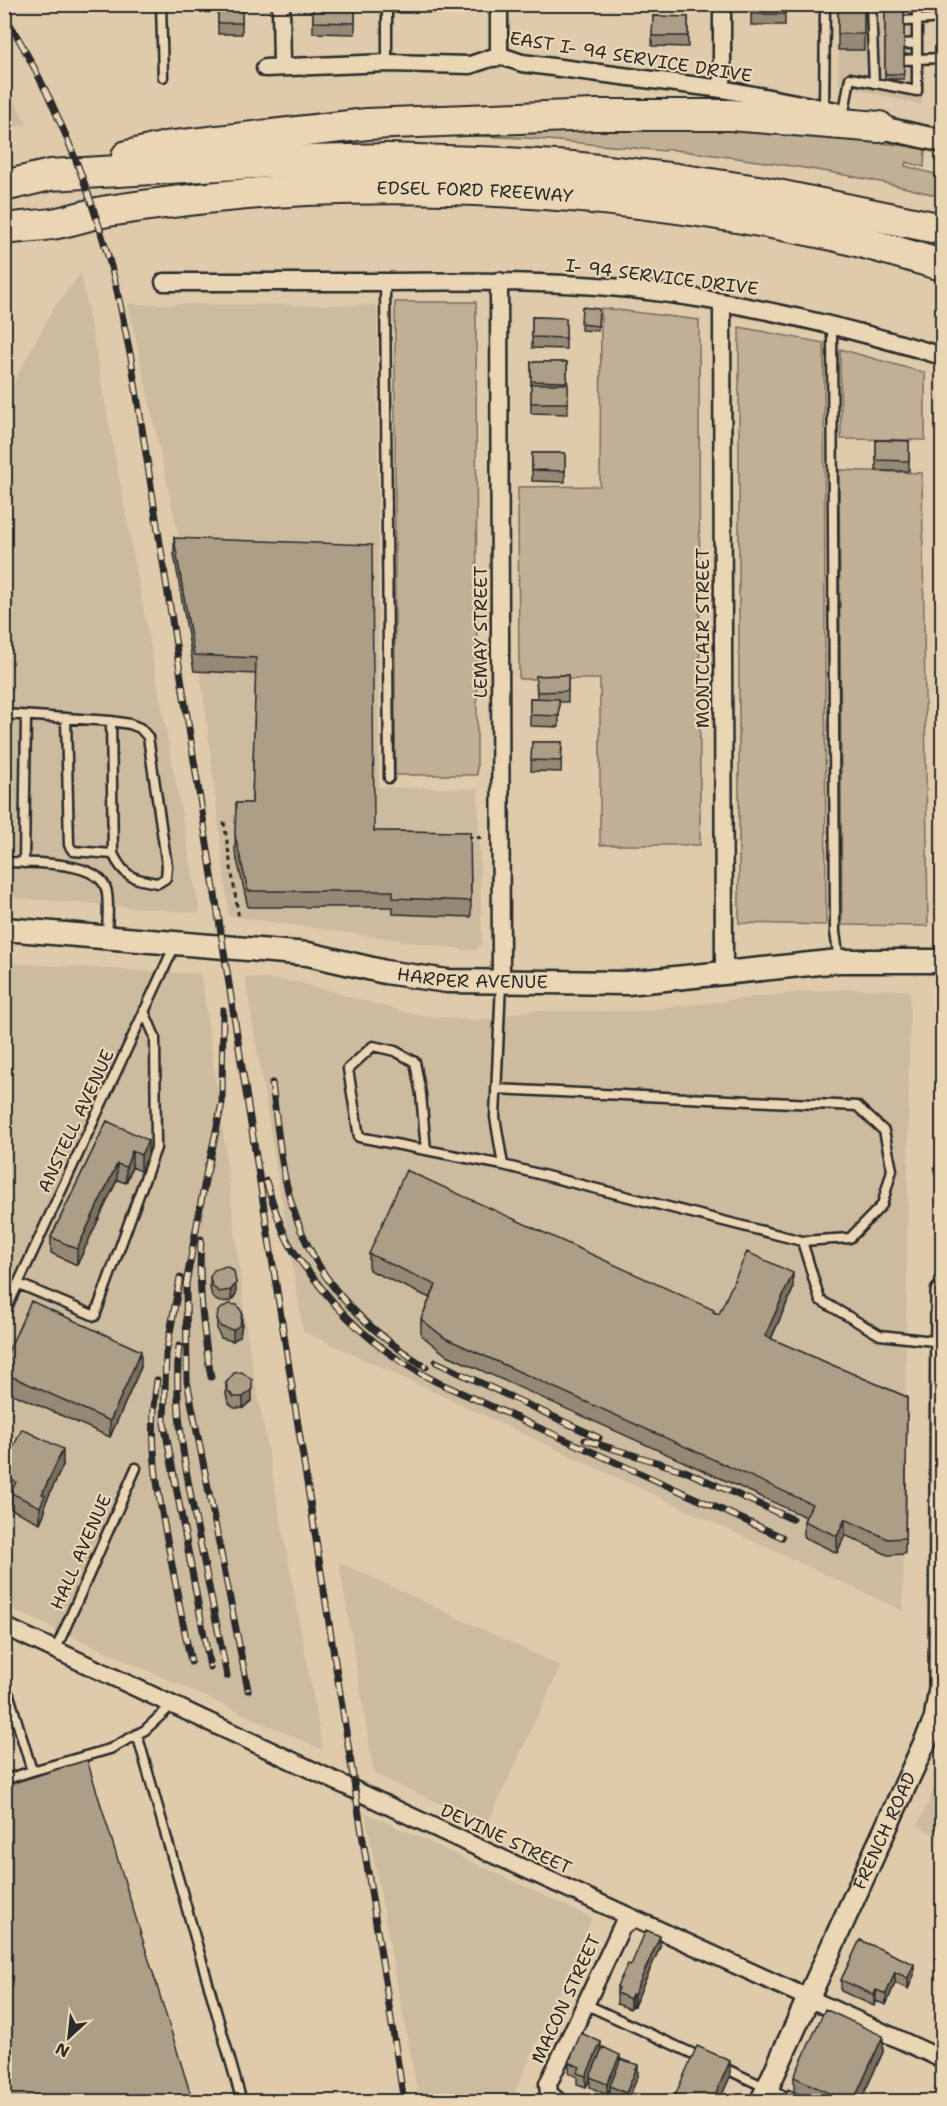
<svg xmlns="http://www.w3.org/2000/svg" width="947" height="2106" font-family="'Shantell Sans',sans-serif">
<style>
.built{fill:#cdbb9f}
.green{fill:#c1b096;stroke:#766e60;stroke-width:1.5}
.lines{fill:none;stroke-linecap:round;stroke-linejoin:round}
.service-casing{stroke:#2b2b2b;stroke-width:13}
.minor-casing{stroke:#2b2b2b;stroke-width:21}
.tertiary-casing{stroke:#2b2b2b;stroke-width:26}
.secondary-casing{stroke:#2b2b2b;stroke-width:27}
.motorway-casing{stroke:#2b2b2b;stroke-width:34}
.path{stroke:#2b2b2b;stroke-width:3;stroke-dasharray:4.5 4.5;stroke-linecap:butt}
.service{stroke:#ead5b4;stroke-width:8}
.minor{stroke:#ead5b4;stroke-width:16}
.tertiary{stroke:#ead5b4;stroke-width:21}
.secondary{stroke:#ead5b4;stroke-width:22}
.motorway{stroke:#ead5b4;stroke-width:30}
.rail-casing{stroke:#2b2b2b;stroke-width:7}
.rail{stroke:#ead5b4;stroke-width:4.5;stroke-dasharray:14;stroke-linecap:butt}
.wall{fill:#958875;stroke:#2b2b2b;stroke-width:1.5}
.shaded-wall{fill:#796f5f;stroke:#2b2b2b;stroke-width:1.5}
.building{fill:#ad9e88;stroke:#2b2b2b;stroke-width:1.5}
.labels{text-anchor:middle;stroke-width:4.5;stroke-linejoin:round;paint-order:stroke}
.street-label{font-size:18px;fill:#2b2b2b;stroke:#ead5b4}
</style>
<rect width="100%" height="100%" fill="#dfcbac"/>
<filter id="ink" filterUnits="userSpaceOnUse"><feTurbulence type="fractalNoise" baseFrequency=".0167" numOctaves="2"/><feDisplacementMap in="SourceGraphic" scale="12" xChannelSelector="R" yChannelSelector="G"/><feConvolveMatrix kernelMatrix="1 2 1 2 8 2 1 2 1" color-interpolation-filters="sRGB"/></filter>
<g filter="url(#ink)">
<path class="built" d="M838,5H921L922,105L839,85Z
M4,82H5L27,124L5,128Z
M81,273L200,913L5,897L4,401L52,310Z
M128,304L377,305L379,787L478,789L482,943L474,951L229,916L205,707L180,543Z
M4,963L201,974L225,1146L248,1341L323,1750L5,1606Z
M245,977L297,982L416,1015L475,1020L529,1011H636L800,992L852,989L910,990L903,1611L303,1331Z
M339,1562L561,1666L487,1825L374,1774Z
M942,1771V1838L917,1826Z
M365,1812L592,1918L511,2101H419Z"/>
<path class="green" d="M489,120L785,132L925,148L924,167L906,162L905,166L942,176V197C852,172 760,161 667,149L665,151L526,138L406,133Z
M395,302H476L477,775H395Z
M601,308L699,320L700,845H600V679H519L518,487L600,486Z
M739,327L824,343L826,925L739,923Z
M840,349L925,373V440L841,439Z
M839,470L922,473L928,926L842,925Z"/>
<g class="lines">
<defs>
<path id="service" d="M161,4L163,77
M387,4V63
M871,4L874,83
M942,18L917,20V59L942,58
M904,21L917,20V4
M904,44L917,43
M824,109L825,4
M844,112L850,78L917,91V59L904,60
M385,282L389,778
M832,324L835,932L839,960
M4,714L111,721L130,724L140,728L148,737L167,866L166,878L158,883C133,879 125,878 113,854L111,721
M66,718L69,845L73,851L113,854
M4,862C28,863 93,860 105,886C110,896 107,924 107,936
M24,863L26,716
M501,983L495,1117L503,1165L802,1241L820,1300L880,1335L942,1342
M496,1089L857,1106L884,1131L892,1170L882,1205L850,1238L802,1241
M426,1150L421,1094L415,1062L395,1051L373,1046L348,1069L359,1137L503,1165
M19,1284L95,1316L156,1148L155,1037L144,1011
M4,1314L175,945
M56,1649L136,1468
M4,1692L9,1695L32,1771L4,1780
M137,1734L242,2102
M32,1771L110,1749L145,1730L172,1705
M585,2004L702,2058
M722,2067L797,2102"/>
<path id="minor" d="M281,4L282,67
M499,4V57
M722,4V89
M265,68L387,63L470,65L491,58L504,57L522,63L722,89L837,111
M499,281L501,982
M164,282C239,282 315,282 391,282C464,281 537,281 609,287C723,297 833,323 942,356
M722,302L724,973
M4,1626L468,1843L942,2059
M559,2102L549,2094L548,2084L622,1926L634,1919"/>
<g id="tertiary">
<path d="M879,127L942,141"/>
<path id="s1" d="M761,2102L935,1720L940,1688L942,1292"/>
</g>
<g id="secondary">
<path id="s2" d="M4,929L308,954L385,972L447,981L627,983L839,961H942"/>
</g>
<g id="motorway">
<path d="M127,156L166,147L367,124L594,115H730L879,127"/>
<path d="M4,186L50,175L271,162L387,159L506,163L572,167L677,179L758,191L942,229"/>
<path id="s3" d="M4,229C20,227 36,226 52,224C71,221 89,214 108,211C173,201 240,193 307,190C479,183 654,198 823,233C863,241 903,254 942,265"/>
</g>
</defs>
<use href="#service" class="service-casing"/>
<use href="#minor" class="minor-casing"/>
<use href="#tertiary" class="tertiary-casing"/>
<use href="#secondary" class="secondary-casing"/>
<use href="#motorway" class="motorway-casing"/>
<path class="path" d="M224,822L239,919
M468,837L485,838"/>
<use href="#service" class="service"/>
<use href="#minor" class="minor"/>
<use href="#tertiary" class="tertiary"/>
<use href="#secondary" class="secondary"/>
<use href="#motorway" class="motorway"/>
<defs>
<path id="rail" d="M4,14C51,91 86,177 110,263C119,294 124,326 131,358L404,2102
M272,1083C276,1115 279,1147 285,1178C304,1267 351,1320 426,1367
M208,1164L186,1284L187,1381L248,1690
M207,1173L222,1103L223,1010
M266,1181C273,1203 279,1225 290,1245C299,1262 312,1275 323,1290C355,1330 391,1359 437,1382L782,1537
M201,1239C198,1286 203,1331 211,1377
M180,1278L166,1354L164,1423L210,1667
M179,1346C173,1410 186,1474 199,1537C208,1583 218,1629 227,1676
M436,1362L599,1438
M157,1380C148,1440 157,1491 169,1549C176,1587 183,1625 191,1662
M585,1440L685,1471L792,1519"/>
</defs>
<use href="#rail" class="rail-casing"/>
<use href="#rail" class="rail"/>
</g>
<path class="wall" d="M207,4L242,5V34H218V12H207Z
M395,4H411V13H395Z
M426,4H464V13H426Z
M751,4H785V25H751Z
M838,4H864V50H838Z
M885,4H904V79H885Z
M313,5H355V34L313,33Z
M653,16L688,17V47L652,46Z
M582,307L599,314L598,331L581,330Z
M532,317L566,318V349L532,348Z
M531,362H567L568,414L531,413Z
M876,440L909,441V471H876Z
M532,453H565V482L532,481Z
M174,538L374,831L470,832L471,917L393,914V907H248L235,851L236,803H252L256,674L194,671L174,554Z
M568,675V702H559V727L530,726V698H537L536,676Z
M532,742H562L561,772L531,771Z
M107,1121L148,1156L141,1171L132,1167L126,1183L117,1180L77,1265L51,1253V1237Z
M369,1254L714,1312L719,1314L793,1289L771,1339L907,1397L905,1554L888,1555L845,1535L837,1553L804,1537V1521L806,1517L445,1354L421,1335V1319L430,1298L369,1270Z
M210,1277L236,1294L231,1301L219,1302L212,1297L210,1288Z
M217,1319L242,1323L240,1336L233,1341L221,1338L217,1330Z
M4,1361L141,1367L110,1437L4,1390Z
M226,1383L252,1400L243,1408H234L228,1402L226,1394Z
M63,1465L45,1504V1511L40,1523L11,1509V1496L4,1493V1466Z
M860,1940L914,1975L908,1989L895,1983L886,2005L876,2001L874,2006L841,1991V1980Z
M660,1947L634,2006L632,2005L630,2009L617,2004V1986L631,1965Z
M601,2052L620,2061L638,2076L627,2102H620L610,2097V2089L607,2095L590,2087V2079L586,2087L577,2084V2077L569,2073V2062Z
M883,2052L860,2102H783L794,2091V2077Z"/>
<path class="shaded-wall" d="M148,1140V1156L141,1171V1155Z
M132,1151V1167L126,1183V1167Z
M117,1164V1180L77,1265V1249Z
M793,1273V1289L765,1352V1336Z
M236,1283V1294L231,1301V1290Z
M242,1312V1323L240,1336L233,1341V1330Z
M141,1351V1367L110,1437V1421Z
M252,1389V1400L243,1408V1397Z
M63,1449V1465L45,1504V1511L40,1523V1507L42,1494Z
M845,1519V1535L837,1553V1536Z
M660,1936V1947L634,2006V1995Z
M914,1964V1975L908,1989V1978Z
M895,1972V1983L886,2005V1994Z
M876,1990V2001L874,2006V1995Z
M632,1994V2005L630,2009V1999Z
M883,2036V2052L860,2102H853Z
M601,2042V2053L590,2077V2079L586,2087V2076Z
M620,2055V2066L610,2086V2089L607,2095V2084Z
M730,2061V2077L719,2102H712Z
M638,2065V2076L627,2102H626V2093Z"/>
<path class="building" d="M395,4H411V8L395,7Z
M751,4H785V14H751Z
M838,4H864V34H838Z
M885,4H904V74H885Z
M218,5H242V23H218Z
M313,5H355V23L313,22Z
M653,16L688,17V36H652Z
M582,307L599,309L598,326L581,324Z
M532,317L566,318V338L532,337Z
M531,362H567V382L531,381Z
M531,384H568V403H531Z
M876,440L909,441V461L876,460Z
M532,453H565V471L532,470Z
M174,538L372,545L374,831L470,832L471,901L393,898V891H248L235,835L236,803H252L256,658L194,655Z
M568,675V691L537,692L536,676Z
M530,698L559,699V716L530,715Z
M532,742H562L561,761L531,760Z
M107,1121L148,1140L141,1155L132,1151L126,1167L117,1164L77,1249L51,1237Z
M406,1170L714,1310L713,1312L719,1314L747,1252L793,1273L765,1336L907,1397L905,1538L888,1539L845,1519L837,1536L804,1521L812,1504L445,1338L421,1319L436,1285L369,1254Z
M226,1266L234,1271L236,1283L231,1290L219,1292L212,1286L210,1277L214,1270Z
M31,1301L141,1351L110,1421L4,1373V1361Z
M228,1304L237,1305L242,1312L240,1325L233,1330L221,1327L217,1319L218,1311Z
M242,1372L252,1380V1389L243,1397H234L228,1391L226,1383L234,1373Z
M22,1429L63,1449L42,1494L45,1495L40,1507L11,1493L16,1482L4,1477V1466Z
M87,1760L193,2102H4V1786Z
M646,1930L660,1936L634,1995L632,1994L630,1999L617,1993L619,1988L617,1986L628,1964L631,1965Z
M860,1940L914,1964L908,1978L895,1972L886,1994L876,1990L874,1995L841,1980Z
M825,2009L883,2036L853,2102H848L794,2077Z
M581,2033L601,2042L586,2076L577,2073L580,2067L569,2062Z
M697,2046L730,2061L712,2102H672Z
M603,2047L620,2055L607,2084L590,2077Z
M621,2059L638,2065L626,2093L610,2086Z
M788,2089L815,2102H783Z"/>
</g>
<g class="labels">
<g class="street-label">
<text transform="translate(631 57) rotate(9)" y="6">EAST I- 94 SERVICE DRIVE</text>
<text dy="6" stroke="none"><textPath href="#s3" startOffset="474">EDSEL FORD FREEWAY</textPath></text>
<text transform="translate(662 277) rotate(7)" y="6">I- 94 SERVICE DRIVE</text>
<text transform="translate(481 632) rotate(-90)" y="6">LEMAY STREET</text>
<text transform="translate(703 638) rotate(-90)" y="6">MONTCLAIR STREET</text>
<text dy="6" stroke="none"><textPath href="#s2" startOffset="472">HARPER AVENUE</textPath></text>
<text transform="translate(76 1121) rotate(-65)" y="6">ANSTELL AVENUE</text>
<text transform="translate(81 1552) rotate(-66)" y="6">HALL AVENUE</text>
<text dy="6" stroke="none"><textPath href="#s1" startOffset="298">FRENCH ROAD</textPath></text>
<text transform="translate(506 1839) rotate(25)" y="6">DEVINE STREET</text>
<text transform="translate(566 1999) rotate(-65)" y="6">MACON STREET</text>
</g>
</g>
<rect width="947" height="2106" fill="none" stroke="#ead5b4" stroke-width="24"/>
<rect x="12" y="12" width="923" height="2082" fill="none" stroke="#2b2b2b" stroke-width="2" filter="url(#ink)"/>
<g transform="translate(69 2037) rotate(207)" stroke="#ead5b4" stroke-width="4.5" paint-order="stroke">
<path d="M0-4.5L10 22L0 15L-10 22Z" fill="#2b2b2b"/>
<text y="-9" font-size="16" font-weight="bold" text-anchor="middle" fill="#2b2b2b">N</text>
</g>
</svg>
